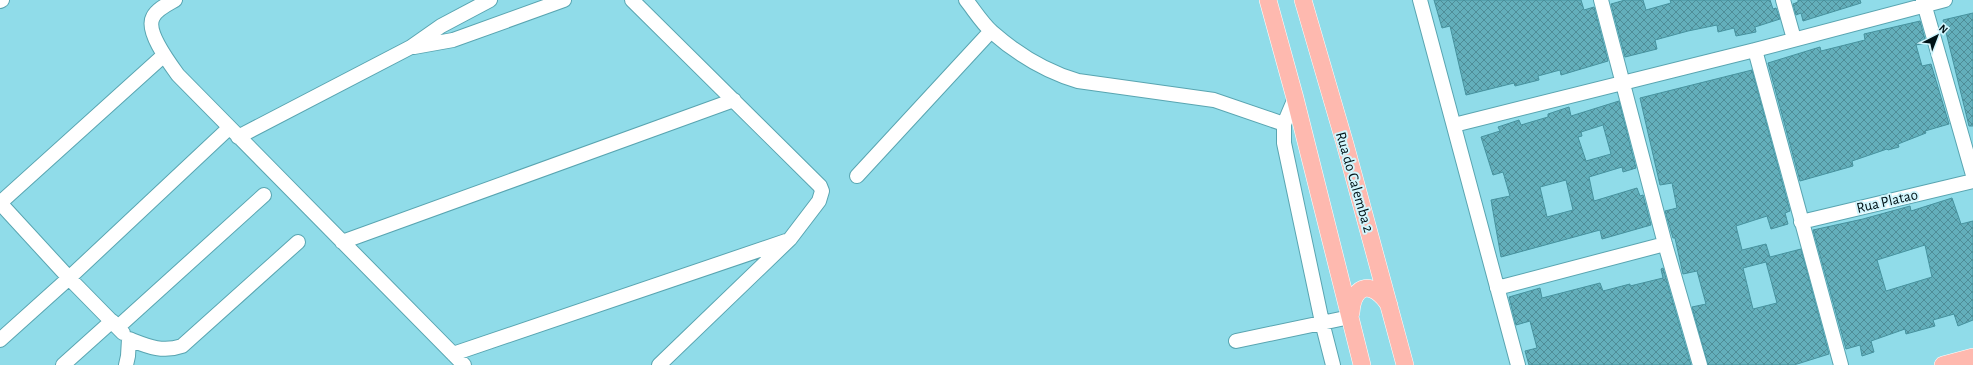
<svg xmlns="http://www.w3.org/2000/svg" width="1973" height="365" font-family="'Alegreya Sans',sans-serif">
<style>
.building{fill:url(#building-cross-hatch);stroke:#46929e;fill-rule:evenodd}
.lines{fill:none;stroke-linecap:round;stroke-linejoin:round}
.minor-casing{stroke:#59a5b1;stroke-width:16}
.major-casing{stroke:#fff;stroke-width:18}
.minor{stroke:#fff;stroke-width:14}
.major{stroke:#feb9af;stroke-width:17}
.labels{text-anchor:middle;stroke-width:4;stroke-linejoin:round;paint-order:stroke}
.street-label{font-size:15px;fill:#001216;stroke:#d2f6fd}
</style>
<defs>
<pattern id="building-cross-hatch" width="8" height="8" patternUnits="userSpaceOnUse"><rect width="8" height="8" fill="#63afbb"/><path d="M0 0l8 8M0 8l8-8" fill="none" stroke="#4f8d97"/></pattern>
</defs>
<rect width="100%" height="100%" fill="#90dce9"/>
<path class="building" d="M1434,0H1581L1584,10L1594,7L1608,61L1561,75L1560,70L1538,76L1539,80L1515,86L1514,83L1466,95L1450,26L1442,28Z
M1625,0H1643L1646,10L1671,3L1670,0H1770L1773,9L1776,8L1780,19L1755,27L1756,32L1736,36L1734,28L1718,32L1717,25L1688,31L1655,40L1657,49L1625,57L1611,4Z
M1798,0H1860L1861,3L1803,21L1801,13L1796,15L1793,4L1798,2Z
M1973,13V126H1969L1943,20Z
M1920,21L1926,43L1916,45L1922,66L1931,64L1949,124L1925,131L1926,133L1898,144L1899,147L1888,150L1887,149L1852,161L1853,166L1800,181L1768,63L1820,47L1821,51L1865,40L1864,34Z
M1752,70L1790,211L1785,213L1788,224L1771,229L1767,216L1736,226L1742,250L1766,244L1770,257L1801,249L1829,354L1794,365H1708L1692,307L1706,304L1697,271L1683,274L1675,238H1673L1665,211L1677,208L1672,183L1660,185L1640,98ZM1766,262L1777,303L1753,309L1743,268Z
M1619,101L1636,168L1623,172L1622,167L1589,177L1594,201L1637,188L1640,196L1643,195L1651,225L1602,239L1600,230L1501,257L1491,200L1510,196L1503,172L1493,175L1481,137L1500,131L1498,127L1519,120L1521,125L1548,117V114L1569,107L1571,116ZM1603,125L1611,154L1586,161L1578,137L1582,136L1581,132ZM1566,180L1573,210L1547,217L1540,187Z
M1952,198L1961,224L1973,221V320L1958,326L1954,314L1933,320L1935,326L1906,334L1905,329L1871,341L1874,352L1862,356L1860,345L1846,349L1813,230L1863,219L1910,206L1911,211ZM1925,245L1932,277L1886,291L1877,260Z
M1663,268L1691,365H1529L1525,351L1537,348L1530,321L1516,325L1509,297L1540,288L1542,298L1600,283L1603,291L1630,284V286L1663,278L1661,269Z"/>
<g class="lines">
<defs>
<path id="minor" d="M175,0C168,4 157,9 153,17C145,31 170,64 178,75L464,365
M632,0L820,186L822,191L819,201L790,239L659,365
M966,0C974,10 982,23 992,32C1016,53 1047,72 1078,81L1214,100L1284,124
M1420,0L1518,365
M1601,0L1665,244L1700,365
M1783,0L1794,39
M1923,0L1973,175
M0,1L2,0
M414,47L453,40L564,0
M1755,50L1841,365
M1295,98L1284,124V143L1322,322L1333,365
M1454,125L1755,50L1945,0
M238,137L411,47L441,26L490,0
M857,176L991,31
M0,203L163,56
M0,203L69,278L123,333
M1801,222L1973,181
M342,242L734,100
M1497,288L1665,244
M118,327L264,195
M0,340L69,278L229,128
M1236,341L1350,317
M453,354L786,241
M63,365L112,321
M126,365L128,356L129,339C147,346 162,353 182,346L298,242"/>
<path id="major" d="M1268,0L1295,98L1362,365
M1303,0L1345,144L1405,365
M1351,313C1353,282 1374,281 1389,305
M1943,365L1973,357"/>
</defs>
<use href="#minor" class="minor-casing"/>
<use href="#major" class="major-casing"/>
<use href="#minor" class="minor"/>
<use href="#major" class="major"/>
</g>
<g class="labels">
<g class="street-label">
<text transform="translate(1355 182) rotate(74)" y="5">Rua do Calemba 2</text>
<text transform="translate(1887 201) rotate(-13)" y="5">Rua Platao</text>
</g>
</g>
<g transform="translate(1937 36) rotate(42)" stroke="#d2f6fd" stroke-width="3" paint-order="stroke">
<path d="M0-3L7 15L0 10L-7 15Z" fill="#001216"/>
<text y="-6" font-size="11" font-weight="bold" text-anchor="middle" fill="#001216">N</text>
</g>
</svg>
